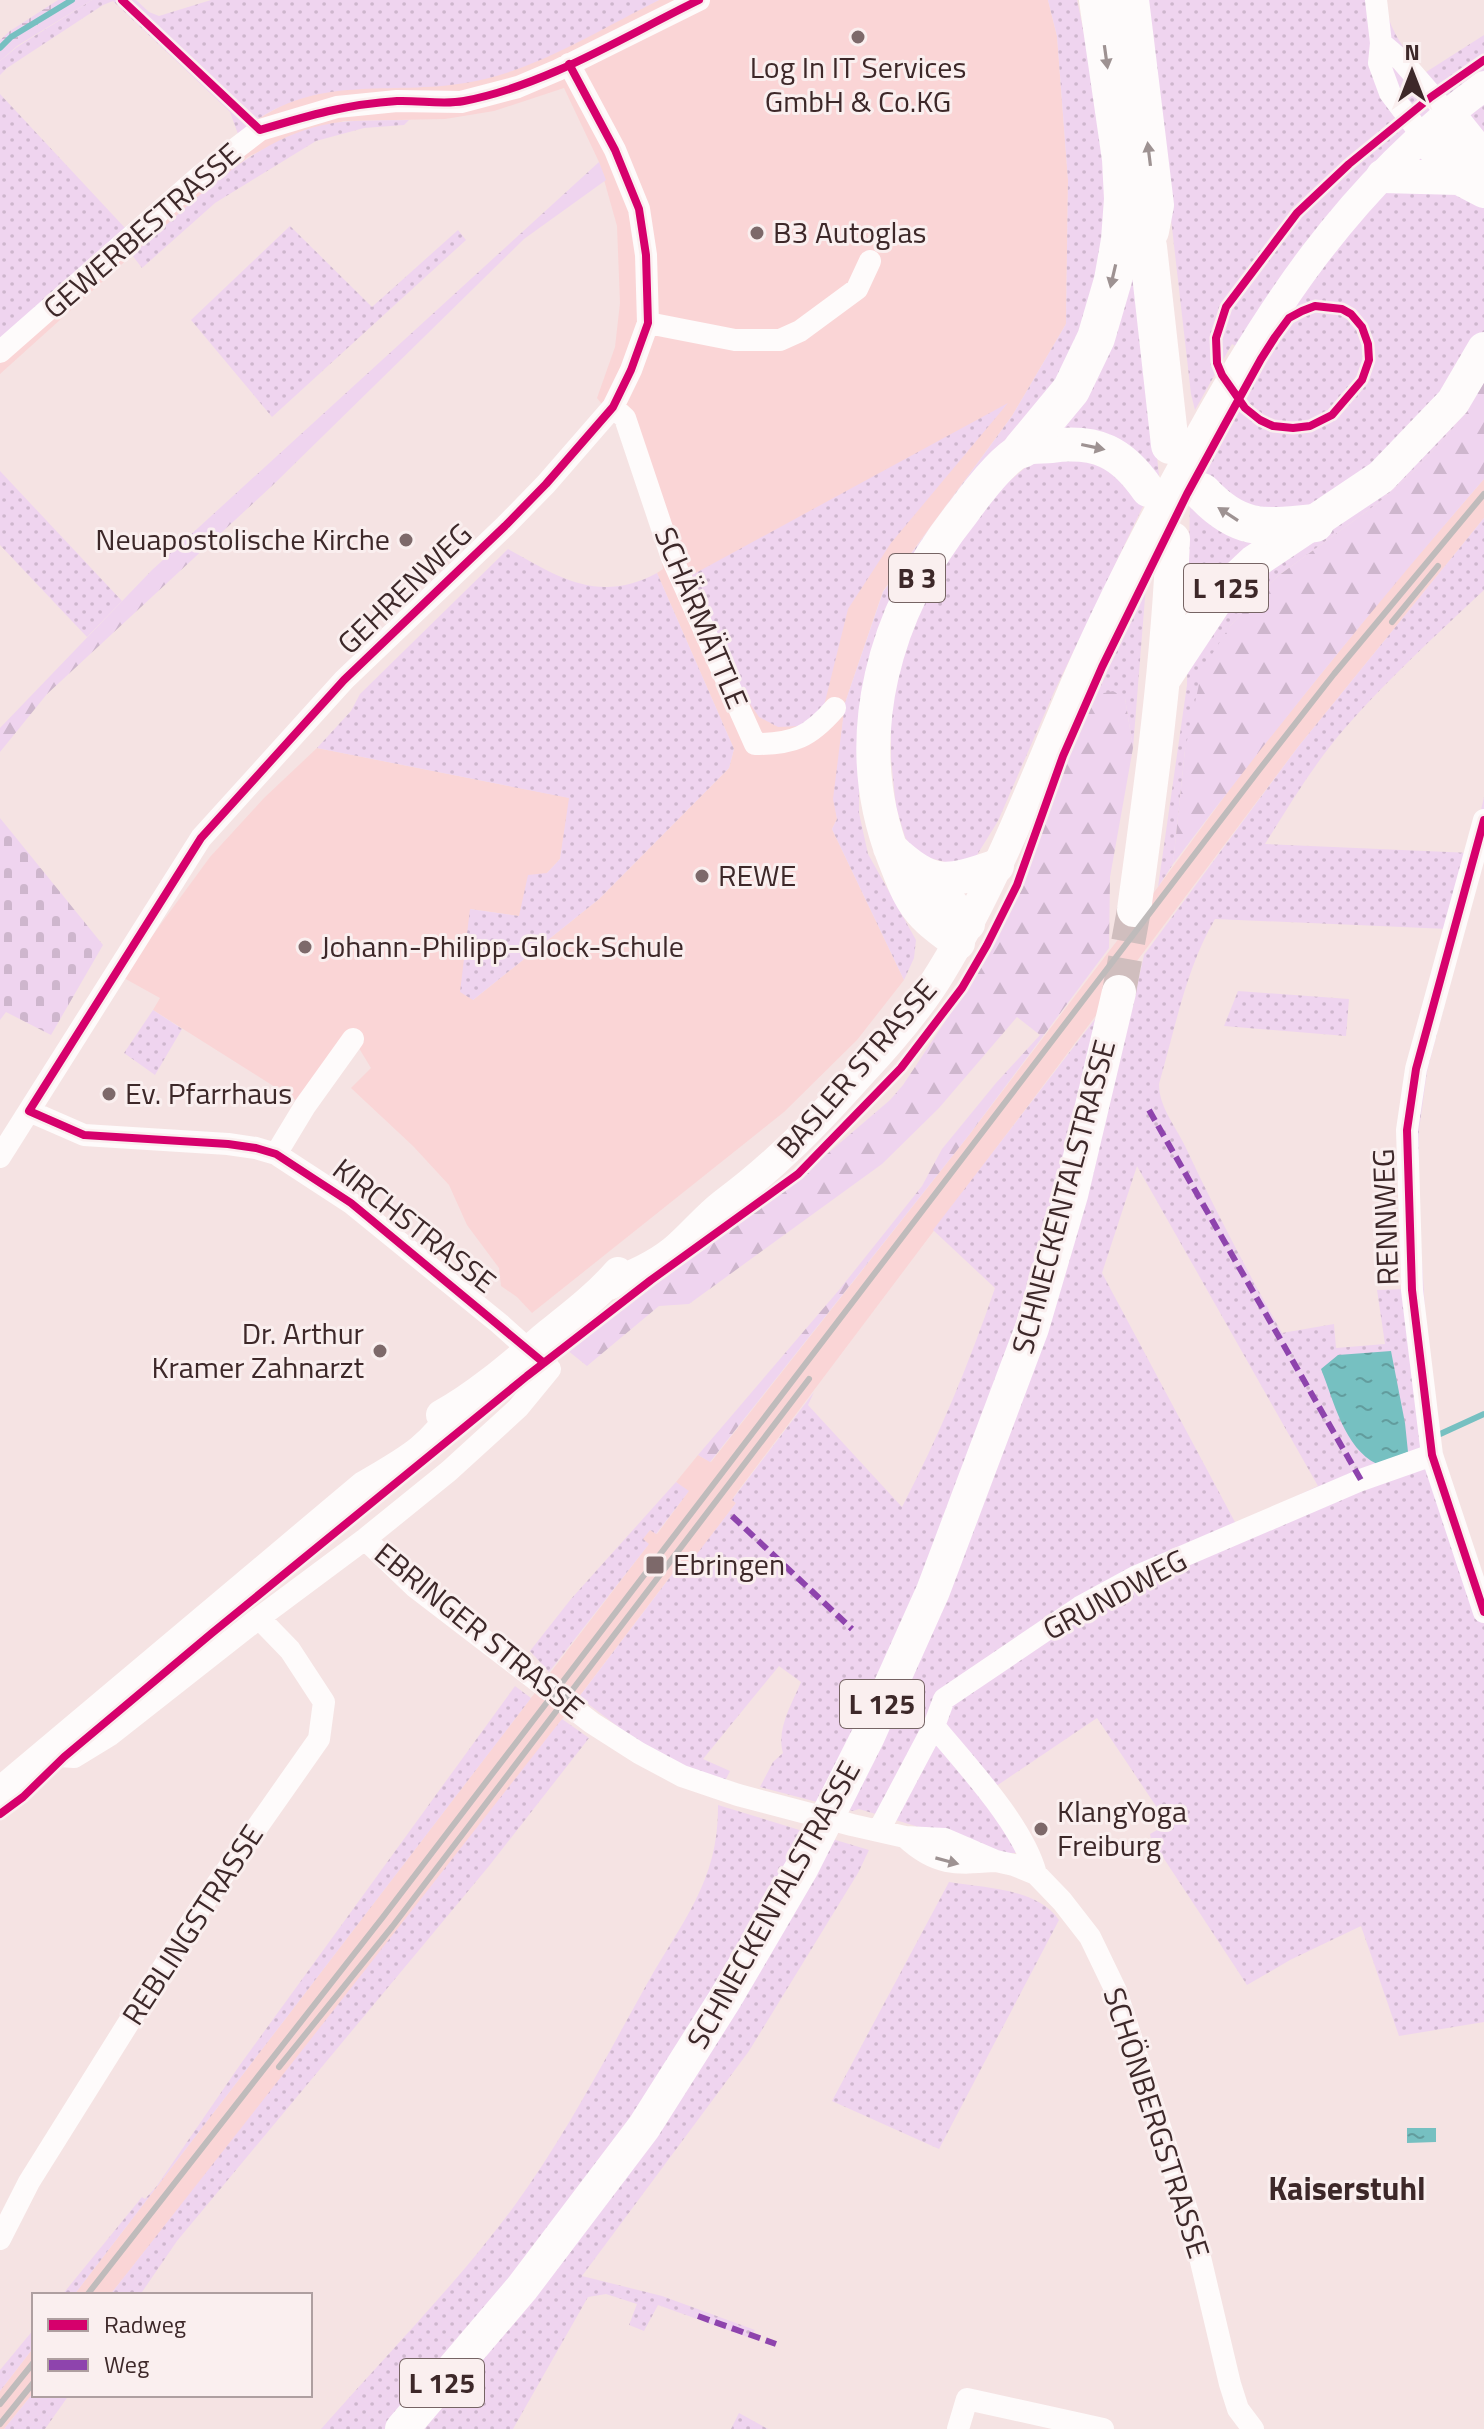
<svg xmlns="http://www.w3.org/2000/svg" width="1484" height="2429" font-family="'Titillium Web',sans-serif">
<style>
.built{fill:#fad5d6}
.green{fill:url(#green-dots);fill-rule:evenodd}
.forest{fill:url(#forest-firs)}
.wetland{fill:url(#wetland-marsh)}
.cemetery{fill:url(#cemetery-stones)}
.water{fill:url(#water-ripples)}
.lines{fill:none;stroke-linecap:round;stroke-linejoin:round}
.stream{stroke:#76c0c1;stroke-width:6}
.primary-tunnel{stroke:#d0bebe;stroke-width:34;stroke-dasharray:34 17;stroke-linecap:butt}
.street{stroke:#fefbfb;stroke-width:22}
.secondary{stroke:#fefbfb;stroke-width:30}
.primary{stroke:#fefbfb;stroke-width:34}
.highway{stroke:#fefbfb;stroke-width:38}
.rail{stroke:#bfbbbb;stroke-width:6}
.quiet{stroke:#8e44ad;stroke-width:6;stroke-dasharray:12 6;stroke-linecap:butt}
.cycleway-casing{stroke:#faefef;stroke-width:13}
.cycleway{stroke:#d6006c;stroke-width:8}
.oneway{fill:#9e9292}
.poi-dot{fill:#7d696a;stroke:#faefef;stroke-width:3}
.labels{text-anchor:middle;stroke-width:6;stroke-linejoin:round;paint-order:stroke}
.shield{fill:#faefef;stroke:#766464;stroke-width:2}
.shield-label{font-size:28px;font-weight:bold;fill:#3d2829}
.poi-label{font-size:30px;fill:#3d2829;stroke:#faefef;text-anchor:start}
.street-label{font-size:30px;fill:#3d2829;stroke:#faefef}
.neighbourhood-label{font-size:32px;font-weight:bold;fill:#3d2829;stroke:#faefef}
</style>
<defs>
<pattern id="green-dots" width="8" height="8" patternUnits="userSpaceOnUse" patternTransform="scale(2)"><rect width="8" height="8" fill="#efd4ef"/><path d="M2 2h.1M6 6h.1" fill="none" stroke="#ceb6cd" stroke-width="1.8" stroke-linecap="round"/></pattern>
<pattern id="forest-firs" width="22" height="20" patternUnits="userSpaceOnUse" patternTransform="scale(2)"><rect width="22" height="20" fill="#efd4ef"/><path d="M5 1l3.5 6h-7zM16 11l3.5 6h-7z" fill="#ceb6cd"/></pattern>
<pattern id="wetland-marsh" width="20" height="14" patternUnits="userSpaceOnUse" patternTransform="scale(2)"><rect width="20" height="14" fill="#efd4ef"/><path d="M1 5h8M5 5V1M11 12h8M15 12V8" fill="none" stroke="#ceb6cd"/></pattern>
<pattern id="cemetery-stones" width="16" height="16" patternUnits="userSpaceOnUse" patternTransform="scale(2)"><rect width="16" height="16" fill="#efd4ef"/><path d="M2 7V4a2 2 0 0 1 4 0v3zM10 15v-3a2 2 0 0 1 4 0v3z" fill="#ceb6cd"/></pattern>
<pattern id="water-ripples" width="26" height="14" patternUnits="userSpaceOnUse" patternTransform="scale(2)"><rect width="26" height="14" fill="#76c0c1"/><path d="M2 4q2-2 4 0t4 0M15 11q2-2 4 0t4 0" fill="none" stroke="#629c9d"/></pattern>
</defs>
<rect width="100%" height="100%" fill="#f5e3e3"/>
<path class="built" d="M659,0H1048L1057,36L1068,180L1066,324L1012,416L883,591L845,703L834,799L837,819L832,829L904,980L857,1040L784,1112L532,1313L517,1297L501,1286L499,1268L467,1225L449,1185L413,1146L351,1088L371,1068L354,1040L305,1106L153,1010L160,998L122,977L210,857L264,798L317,748L570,798L560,859L547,873L519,916L470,909L473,1000L599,899L729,768L734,749L657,573L663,569L661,557L615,421L597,398L615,347L620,303L617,226L599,162L564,88L494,111L445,119L344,121L292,135L248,157L132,255L0,374V339L252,122L288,102L326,91L512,71Z
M1484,479V518L1298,747L735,1495L732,1500L736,1503L709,1539L683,1572L676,1569L459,1855L110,2295H74L648,1545L642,1539L650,1530L657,1534L688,1492L676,1482L698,1455L711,1462L969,1135L1158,887L1249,763L1396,581Z
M34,2347V2392L4,2429H0V2391Z"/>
<path class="green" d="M92,0H136L149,12L159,16L211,0H659C603,28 546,64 485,79C396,101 318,66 238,134L230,112L113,1L103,5L7,68L0,75V61L17,47Z
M1048,0H1077L1089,57L1108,176L1095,308L1047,400L959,497L859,735V813L868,854L916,940L914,958L904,980L832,829L837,819L833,799L845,703L883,592L1012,416L1066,324L1068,180L1057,36Z
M1146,0H1386C1386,29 1407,51 1423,74L1484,35V380L1455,426L1416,469L1378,503L1278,576L1230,626L1185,750L1173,864L1158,887L1187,685L1190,497L1266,362L1232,344L1195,410L1191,394Z
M0,94L126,229L0,339Z
M409,120L404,125L364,128L316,141L215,203L142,268L132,255C189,207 247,142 323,125C351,119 380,121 409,120Z
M290,226L372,307L458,230L466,240L272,417L191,320Z
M1131,278L1140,290L1159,476L1155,483L1041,437Z
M1008,403L891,543L848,609L824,706L801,726L778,727L759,717L744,695L692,575Z
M1045,457H1103L1145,502L1054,692L998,821L977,855L970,863L960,866L915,854L905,837L896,807L891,759V708L911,608L998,491L1026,467Z
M0,471L122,601L87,637L0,545Z
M1484,518V590C1436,635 1388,679 1345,728C1314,764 1290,804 1265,844L1471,853L1484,797V853L1427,1072L1419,1130V1214L1427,1341L1441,1452L1484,1591V2022L1399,2036L1361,1926L1290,1960L1247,1985L1151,1839L1150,1834L1168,1824L1097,1718L983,1795L1019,1848L1015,1853H1005L859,1809L853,1811L844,1809L1131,1013L1144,955L1298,747ZM1215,919L1448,929L1399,1216L1405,1289L1377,1290L1385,1344L1336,1348L1334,1324L1282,1333C1247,1271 1215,1210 1185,1146C1175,1125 1159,1107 1159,1084C1175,1029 1186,968 1215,919ZM1137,1166L1318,1486L1236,1524L1102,1273Z
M508,549C560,578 599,604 657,573L734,749L729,768L599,899L473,1000L460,992L470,909L519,916L528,875L547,873L560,859L569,798L317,748L351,711L360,694Z
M1146,585L1133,748L1125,698L1095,695Z
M1238,991L1349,999L1346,1036L1224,1026Z
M153,1010L182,1029L155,1075L124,1053Z
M1099,1014L1050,1229L929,1569L821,1803L760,1787L773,1762L783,1753C776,1729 792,1704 801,1682L779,1666L703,1759L730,1771L725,1781L689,1769L642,1745L579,1697L677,1568L683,1572L736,1503L732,1500L814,1392L808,1405L902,1507C939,1436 969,1364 995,1288L933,1230Z
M676,1482L689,1491L656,1534L650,1530L643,1539L649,1544L549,1672L530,1651L571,1599Z
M515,1686L531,1698L74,2295H62L142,2197L145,2199L156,2187L242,2062Z
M562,1719L589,1738L489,1866L177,2241L140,2295H110Z
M718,1805L806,1832L667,2067L555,2228L389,2429H321C386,2355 456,2285 515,2205C566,2135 606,2057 648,1982C683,1920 719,1880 718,1805Z
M829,1838L869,1850L858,1873L749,2051L582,2276L662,2296L755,2330L750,2338L658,2305L644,2331L629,2325L637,2304L606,2294L588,2297L513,2429H413Z
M949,1882C984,1888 1037,1888 1059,1920L939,2149L832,2101Z
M34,2329V2347L0,2391V2370Z
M34,2392V2395H69L45,2429H4Z
M739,2413L768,2429H731Z"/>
<path class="forest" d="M599,162L606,180L524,239L274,484L47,694L0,752V728L152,570Z
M1484,380V479C1376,604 1272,732 1173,864L1185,750L1202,670L1230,626L1278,576L1378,503L1416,469L1455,426Z
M1113,691L1125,698L1133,748L1110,877L1109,948L969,1135L710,1462L698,1455L839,1290L922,1186L942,1149L996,1083L1040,1035L1017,1017L939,1108L882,1164L689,1304L659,1306L587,1366L567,1350L799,1178L890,1100L903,1085L972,981L1025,879L1050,803L1095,695Z"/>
<path class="wetland" d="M58,0H92L17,46L0,61V40L10,31Z"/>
<path class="cemetery" d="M0,818L103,945L51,1035L6,1012L0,1020Z"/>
<path class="water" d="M1391,1351L1405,1423L1408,1452L1377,1464C1344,1448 1334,1401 1321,1369L1338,1355Z
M1407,2128H1436V2142L1407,2143Z"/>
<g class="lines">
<path class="stream" d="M0,48L11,37L72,0
M1438,1435L1484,1414"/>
<path class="primary-tunnel" d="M1119,992L1134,910"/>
<path class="street" d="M1376,0L1381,43L1379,63L1390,93L1423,137
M1381,43L1402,61L1448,114
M648,323L735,340H780L800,331L857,289L870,261
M0,352L200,176L260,130L337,107L397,101L461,102L518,87L558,70L699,0
M613,407L625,418L672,558L755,744C794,744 810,737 835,708
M1484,820L1416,1069L1407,1130L1412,1290L1432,1455L1484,1612
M29,1111L84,1135L228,1144L256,1148L276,1154L351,1203L500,1324L550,1369L518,1408L449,1471L365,1539L259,1618L110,1735L74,1757L43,1755
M276,1154L305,1106L353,1039
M0,1157L201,838L344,680L505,526L546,484L613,407L631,370L648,323L646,255L639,209L615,150L569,64
M365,1539L415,1587L592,1723L639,1753L682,1776L738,1795L852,1825L905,1837L945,1839L996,1861L1014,1865L1036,1874L1062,1901L1090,1937L1116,1991L1194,2232L1230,2384L1238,2409L1253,2429
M934,1726C967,1766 1023,1825 1036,1874
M879,1830L934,1726L944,1699L1080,1607L1137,1576L1361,1480L1432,1455
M905,1837C936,1866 956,1864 996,1861
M0,2239L29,2182L201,1907L319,1739L324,1702L290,1650L259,1618
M958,2429L967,2399L1103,2429"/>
<path class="secondary" d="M606,1286C630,1276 653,1267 673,1251C691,1236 705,1218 723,1204C775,1166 818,1121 861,1073C890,1042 919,1009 941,972C998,879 1036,775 1079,676C1112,601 1149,529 1188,458C1266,313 1349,185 1484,86
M441,1415C479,1394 514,1363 547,1335C572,1315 597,1296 618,1272
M0,1792L364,1486C410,1459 429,1450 460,1405"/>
<path class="primary" d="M1448,114L1475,148L1484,172
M1423,137L1441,155L1459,178
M1383,176L1459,178L1484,191
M1163,680L1220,594L1254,562L1381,477L1453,402L1484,349
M890,848C932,887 945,884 997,866
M927,877L968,924
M1134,910C1151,786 1168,663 1173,539
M958,943C947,934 934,926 925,916C909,900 902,878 894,858C847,737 885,609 963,512C976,494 1002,460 1021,450C1028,446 1042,447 1051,446C1097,440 1122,452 1148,490
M402,2429L522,2288L644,2127L725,1999L801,1869L868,1736L933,1591L1032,1328L1071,1195L1119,992"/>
<path class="highway" d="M1130,0L1155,205L1150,231
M1132,196L1148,247L1170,445
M1022,449L1071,390L1096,338L1113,280L1120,240L1123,199L1121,159L1098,0
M1202,492C1239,532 1264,528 1315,523"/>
<path class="rail" d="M1392,622L1438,566
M279,2067L392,1927L809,1379
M87,2295L383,1917L1259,770L1334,674L1484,494
M0,2404L34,2362
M0,2424L34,2382"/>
<path class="quiet" d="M1149,1110L1361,1480
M732,1516L852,1629
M698,2316L776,2344"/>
<defs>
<path id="cycleway" d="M122,0L260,130C307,116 347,104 397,101C419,100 443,105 464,101C547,85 623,37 699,0
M1484,820L1416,1069L1407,1130L1412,1290L1432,1455L1484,1612
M544,1363L351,1203L276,1154L256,1148L228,1144L84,1135L29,1111L201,838L344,680L505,526L546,484L613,407L631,370L648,323L646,255L639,209L615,150L569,64
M0,1814L23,1797L64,1757L212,1633L527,1376L651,1280L798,1174L901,1068L962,988L987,945L1017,885L1063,756L1102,667L1187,494L1224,426L1261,359L1275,337L1289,318L1302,311L1315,306L1342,309L1351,314L1362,327L1368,344L1369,360L1362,380L1332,415L1310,426L1293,428L1273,426L1260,420L1245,408L1236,395L1222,375L1217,363L1216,338L1226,307L1297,213L1349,164L1431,97L1484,60"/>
</defs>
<use href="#cycleway" class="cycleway-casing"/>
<use href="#cycleway" class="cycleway"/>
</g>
<defs><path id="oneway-solid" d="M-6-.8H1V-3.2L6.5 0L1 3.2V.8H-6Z" transform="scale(2)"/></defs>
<g class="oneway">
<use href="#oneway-solid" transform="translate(1106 57) rotate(82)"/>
<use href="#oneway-solid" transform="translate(1149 154) rotate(-97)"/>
<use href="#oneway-solid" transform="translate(1113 276) rotate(103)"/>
<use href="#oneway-solid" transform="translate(1093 447) rotate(12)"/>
<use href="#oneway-solid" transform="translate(1228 514) rotate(-147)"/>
<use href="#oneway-solid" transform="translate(947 1861) rotate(15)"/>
</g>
<g class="poi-dot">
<circle cx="858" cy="37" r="8"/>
<circle cx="757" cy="233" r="8"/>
<circle cx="406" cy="540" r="8"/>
<circle cx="702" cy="876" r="8"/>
<circle cx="305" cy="947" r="8"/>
<circle cx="109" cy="1094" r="8"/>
<circle cx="380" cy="1351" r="8"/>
<rect x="645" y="1555" width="20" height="20" rx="4"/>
<circle cx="1041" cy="1829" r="8"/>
</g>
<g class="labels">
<g class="shield">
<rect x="889" y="554" width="56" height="48" rx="6"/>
<rect x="1184" y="564" width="84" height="48" rx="6"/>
<rect x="840" y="1680" width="84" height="48" rx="6"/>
<rect x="400" y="2359" width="84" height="48" rx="6"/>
</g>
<g class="shield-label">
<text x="917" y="588">B 3</text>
<text x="1226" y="598">L 125</text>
<text x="882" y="1714">L 125</text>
<text x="442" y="2393">L 125</text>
</g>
<g class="poi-label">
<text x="858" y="78" text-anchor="middle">Log In IT Services<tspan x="858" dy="34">GmbH &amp; Co.KG</tspan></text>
<text x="773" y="243">B3 Autoglas</text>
<text x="390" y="550" text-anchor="end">Neuapostolische Kirche</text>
<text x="718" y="886">REWE</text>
<text x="321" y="957">Johann-Philipp-Glock-Schule</text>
<text x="125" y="1104">Ev. Pfarrhaus</text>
<text x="364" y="1344" text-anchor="end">Dr. Arthur<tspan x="364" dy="34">Kramer Zahnarzt</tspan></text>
<text x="673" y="1575">Ebringen</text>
<text x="1057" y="1822">KlangYoga<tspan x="1057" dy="34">Freiburg</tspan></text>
</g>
<g class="street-label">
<text transform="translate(142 231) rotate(-41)" y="10">GEWERBESTRASSE</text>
<text transform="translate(405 589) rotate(-44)" y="10">GEHRENWEG</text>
<text transform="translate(701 618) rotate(67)" y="10">SCHÄRMÄTTLE</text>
<text transform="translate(857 1069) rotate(-49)" y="10">BASLER STRASSE</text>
<text transform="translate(1064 1197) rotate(-75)" y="10">SCHNECKENTALSTRASSE</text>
<text transform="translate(1386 1217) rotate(-92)" y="10">RENNWEG</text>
<text transform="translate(414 1226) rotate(38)" y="10">KIRCHSTRASSE</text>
<text transform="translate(1115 1595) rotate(-28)" y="10">GRUNDWEG</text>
<text transform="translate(479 1631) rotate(39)" y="10">EBRINGER STRASSE</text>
<text transform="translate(774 1905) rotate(-61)" y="10">SCHNECKENTALSTRASSE</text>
<text transform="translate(193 1925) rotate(-57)" y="10">REBLINGSTRASSE</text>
<text transform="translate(1156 2123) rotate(72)" y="10">SCHÖNBERGSTRASSE</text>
</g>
<g class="neighbourhood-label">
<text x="1347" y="2200">Kaiserstuhl</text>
</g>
</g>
<rect x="32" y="2293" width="280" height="104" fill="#faefef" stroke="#ae9fa0" stroke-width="2"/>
<rect x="48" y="2319" width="40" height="12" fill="#d6006c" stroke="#ae9fa0" stroke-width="2"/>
<text x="104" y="2333" font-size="24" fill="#3d2829">Radweg</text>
<rect x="48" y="2359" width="40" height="12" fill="#8e44ad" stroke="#ae9fa0" stroke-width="2"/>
<text x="104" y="2373" font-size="24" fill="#3d2829">Weg</text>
<g transform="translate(1412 72)" stroke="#faefef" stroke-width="6" paint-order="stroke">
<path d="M0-6L14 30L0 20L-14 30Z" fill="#3d2829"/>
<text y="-12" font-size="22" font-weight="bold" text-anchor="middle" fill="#3d2829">N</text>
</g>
</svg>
